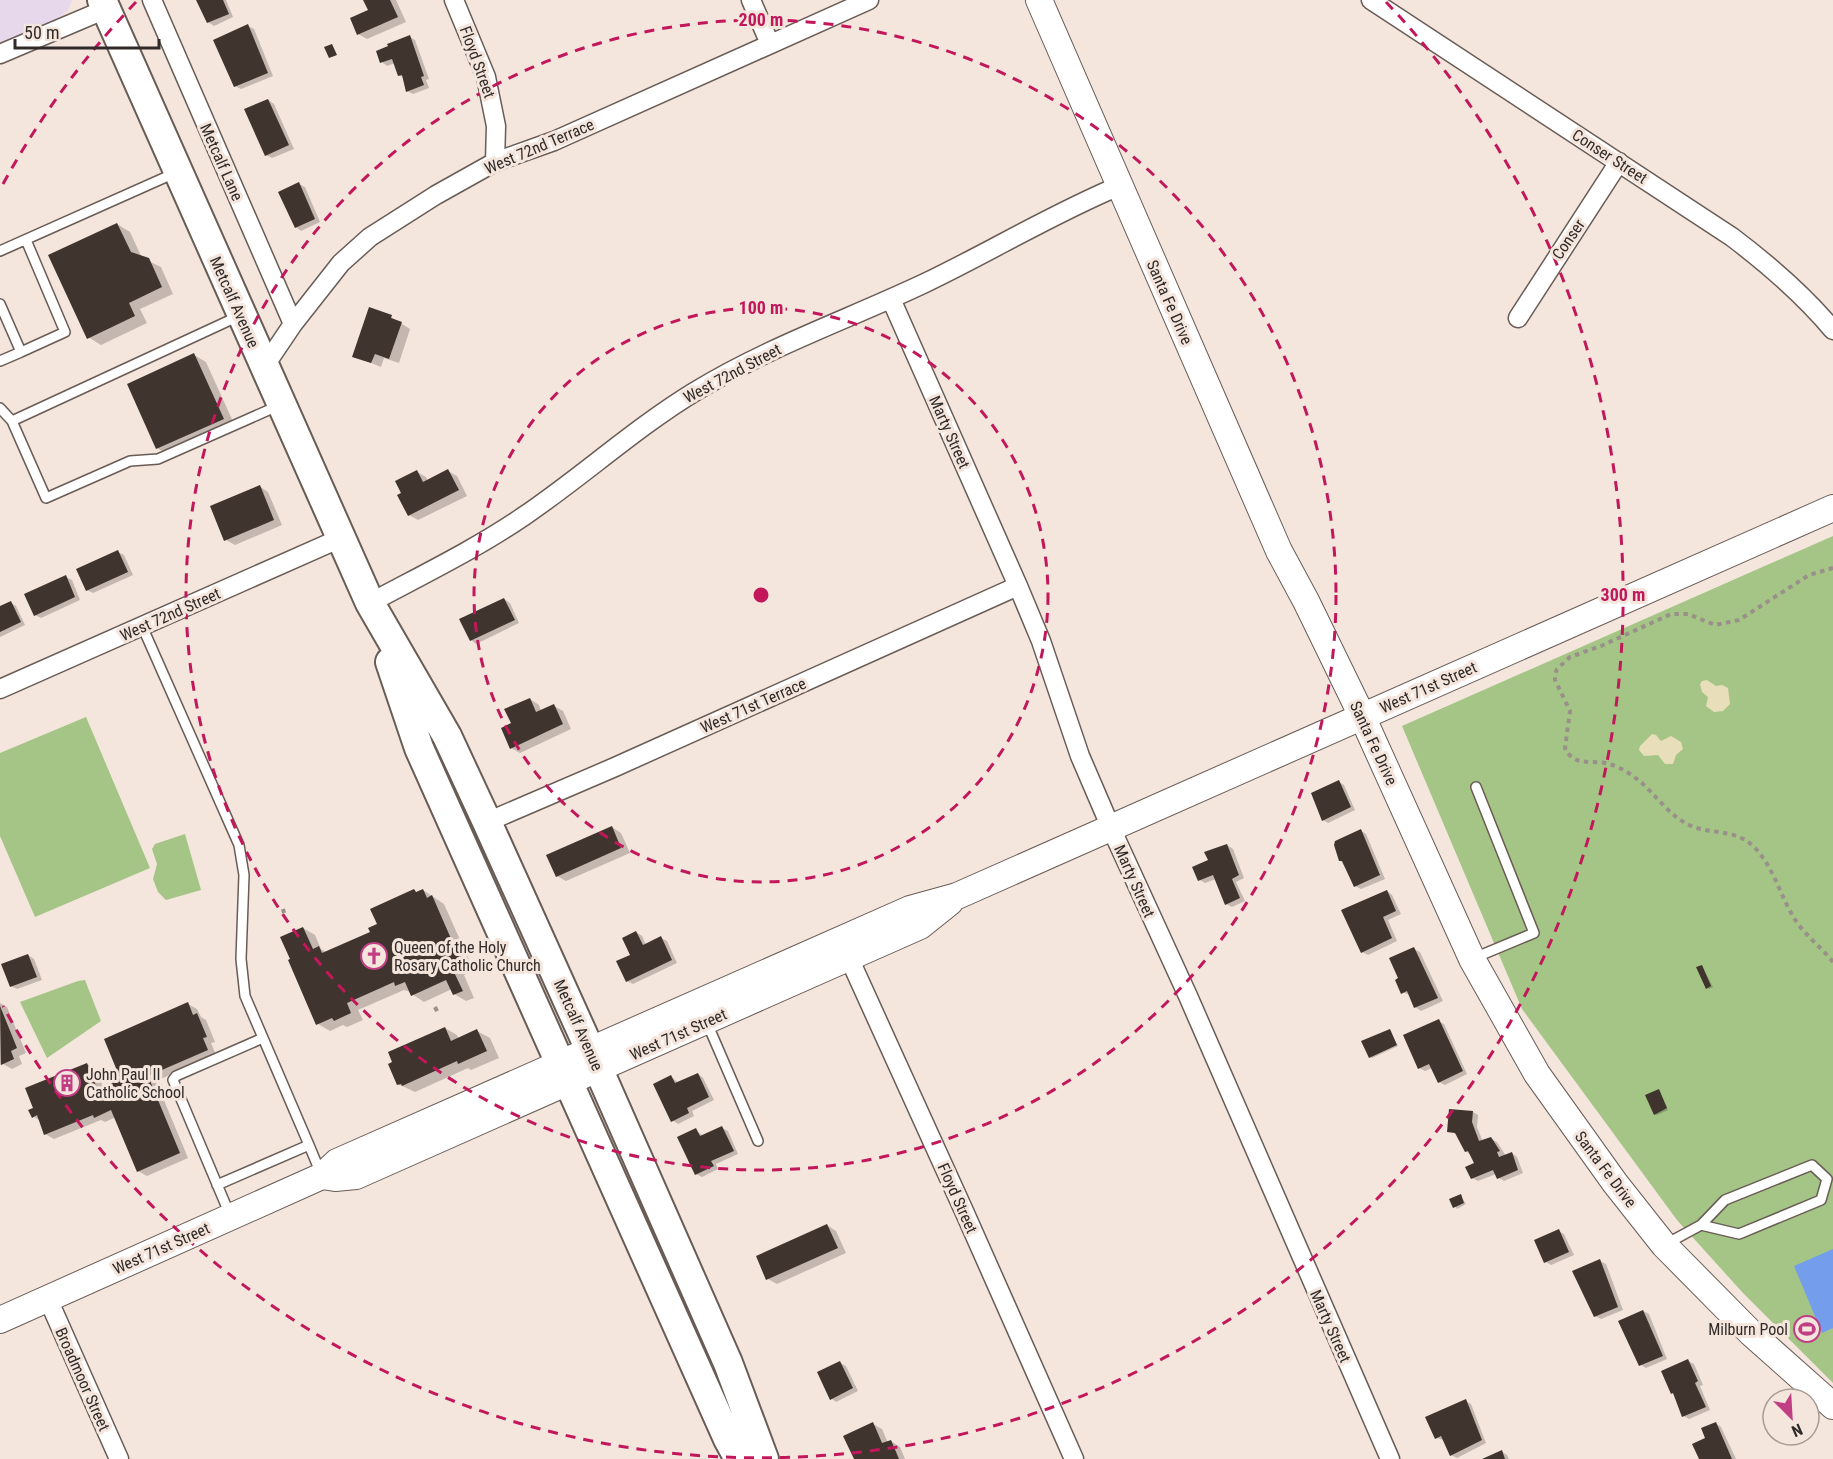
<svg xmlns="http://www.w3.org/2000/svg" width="1833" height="1459" font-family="'Roboto Condensed',sans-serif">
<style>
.education{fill:#e8d8eb}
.green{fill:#a4c585}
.sand{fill:#e8dfba}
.water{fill:#749eec}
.shadow{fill:#0003}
.building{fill:#40342e}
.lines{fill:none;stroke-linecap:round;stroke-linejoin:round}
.lane-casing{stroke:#695c55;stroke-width:12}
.street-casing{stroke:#695c55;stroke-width:21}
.secondary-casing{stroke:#695c55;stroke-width:28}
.primary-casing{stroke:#695c55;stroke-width:32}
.path{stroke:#9a908a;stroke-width:4;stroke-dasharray:4.5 4.5;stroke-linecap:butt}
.lane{stroke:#fff;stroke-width:9}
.street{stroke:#fff;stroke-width:18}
.secondary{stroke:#fff;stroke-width:26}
.primary{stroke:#fff;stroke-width:28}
.ring{fill:none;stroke:#c2185b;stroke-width:3;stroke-dasharray:10 8}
.labels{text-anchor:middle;stroke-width:6;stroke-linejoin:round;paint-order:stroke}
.street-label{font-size:16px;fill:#302b28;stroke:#f4e5dd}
.poi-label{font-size:16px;fill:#302b28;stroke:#f4e5dd;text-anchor:start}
.centre{fill:#c2185b;stroke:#f4e5dd;stroke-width:3}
.ring-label{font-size:18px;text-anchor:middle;font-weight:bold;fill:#c2185b;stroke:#f4e5dd;stroke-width:6;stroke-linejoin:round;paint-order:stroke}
</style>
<rect width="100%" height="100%" fill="#f4e5dd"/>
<path class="education" d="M0,0H72L68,10L59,18L0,45Z"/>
<path class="green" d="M1833,536V1383L1743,1293L1677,1220L1522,1009L1402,726Z
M86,717L150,868L35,917L0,836V753Z
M185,834L201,890L166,900L158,892L153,879L157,864L152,849L155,844Z
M85,980L101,1021L47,1058L20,1002L78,981Z"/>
<path class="sand" d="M1707,680L1716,686L1722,685L1728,688L1730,704L1723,711L1714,712L1706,706L1708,697L1702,692L1700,684L1702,681Z
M1652,734L1656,735L1661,741L1671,736L1681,742L1683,749L1676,755L1673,764H1665L1658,755L1644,756L1639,750L1640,746Z"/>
<path class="water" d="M1833,1249V1328L1822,1333L1794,1266Z"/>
<path class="shadow" d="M198,0H226L233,17L214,26L208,22Z
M365,0H396L406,22L367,39L358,34L370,11Z
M248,26L254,29L273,76L241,89L235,86Z
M410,37L415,40L429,79L426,80L429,88L413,94L407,91L404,78L399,75L395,63L387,66L382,62Z
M268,100L274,104L294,149L272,158L266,155Z
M299,184L305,187L320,222L301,231L296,227Z
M117,224L130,232L142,258L161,267L173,294L140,309L147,323L101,345L88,337Z
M370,309L391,317L410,329L399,363L384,358L381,367L354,356Z
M194,355L206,362L235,426L169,455L157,448Z
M448,471L457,476L467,496L418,520L409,515L417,472L426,477L428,481Z
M259,486L268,492L282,525L235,545L226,540Z
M118,552L124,555L133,575L93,593L87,590Z
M66,577L72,580L80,600L41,618L35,615Z
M504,599L510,603L519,623L476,644L471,640Z
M11,603L16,606L25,625L0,637V608Z
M530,699L539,705L541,711L554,706L563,711L571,729L520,753L511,748L512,724Z
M1339,782L1344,785L1355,810L1328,823L1323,820Z
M612,827L621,833L630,853L566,881L557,876Z
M1360,830L1366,834L1385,879L1361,889L1355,886L1338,855Z
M1227,845L1233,849L1244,878L1236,882L1245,901L1232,907L1226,904L1216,879L1205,883L1200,880L1210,861Z
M423,890L444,904L474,971L464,975L474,998L466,1001L454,994L452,989L424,1002L412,994L411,992L404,990L358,1010L363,1020L347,1027L343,1025L330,1031L318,1024L303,928L315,935L321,949L326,952L372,932L414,891L418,893Z
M1387,891L1392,895L1401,914L1388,920L1397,941L1368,955L1362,952Z
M636,932L642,936L646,945L661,938L667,941L677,963L633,984L627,981Z
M1414,949L1420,952L1443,1001L1421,1011L1415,1007L1410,995L1402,992L1400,979Z
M28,955L34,959L42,980L17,989L11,986Z
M1702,966L1713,987L1709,989L1707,987Z
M0,1003L7,1007L26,1053L19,1056L22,1064L12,1069L3,1064L0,1065Z
M188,1004L197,1009L201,1017L206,1020L215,1042L211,1043L216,1055L156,1081L188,1158L147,1176L138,1171L116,1117L105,1122L101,1120L54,1139L45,1134L40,1121L33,1116L87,1064L96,1070L103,1087L122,1079Z
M1438,1021L1444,1024L1467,1074L1445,1085L1439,1082L1432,1068L1425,1071L1419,1068Z
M445,1028L457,1035L459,1039L477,1031L490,1038L499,1058L471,1070L468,1068L415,1092L398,1084Z
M1389,1030L1398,1046L1372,1058L1370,1057Z
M698,1074L703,1078L714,1100L692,1111L694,1116L678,1124L672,1120L671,1077L679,1083Z
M1659,1091L1668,1110L1657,1115L1655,1114Z
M1473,1112L1478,1115L1477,1127L1483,1142L1491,1139L1497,1142L1506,1156L1512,1153L1517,1157L1523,1173L1504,1181L1499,1178L1496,1174L1478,1181L1472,1178L1476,1164L1471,1155L1466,1151L1458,1135L1449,1131Z
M722,1128L728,1131L738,1154L716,1164L718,1169L702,1177L696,1174V1130L703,1136Z
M1461,1196L1466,1204L1457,1209L1451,1200Z
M827,1225L836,1231L846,1253L777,1284L768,1279Z
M1558,1231L1564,1234L1574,1255L1551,1265L1546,1262Z
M1600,1261L1606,1264L1623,1310L1601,1319L1595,1316Z
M1643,1311L1649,1314L1667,1359L1646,1368L1641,1365Z
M1688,1361L1694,1364L1703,1385L1700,1386L1710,1410L1689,1419L1684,1416L1675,1395L1672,1393Z
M840,1363L846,1366L858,1391L836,1402L831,1398Z
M1465,1401L1471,1404L1486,1443L1457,1458L1451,1455L1444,1440L1436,1438Z
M1715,1423L1721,1427L1736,1459H1700Z
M873,1424L882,1429L888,1443L891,1441L900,1447L905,1459H855Z
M1502,1452L1507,1455L1509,1459H1486Z"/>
<path class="building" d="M196,0H223L229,14L207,23Z
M363,0H390L398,17L357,35L350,18L368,10Z
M248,24L268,73L234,87L213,40Z
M410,35L424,76L421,77L424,85L406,92L402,75L398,76L392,59L380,63L376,51L388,46L387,44Z
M332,44L337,55L329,58L324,47Z
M268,99L289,145L265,156L244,109Z
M299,182L315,219L295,228L278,192Z
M117,223L131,252L149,258L162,287L129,303L135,316L87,339L48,255Z
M369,307L392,315L391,318L402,322L389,359L375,354L371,363L352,357Z
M194,353L224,419L156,449L127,384Z
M448,469L459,490L408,516L397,495L401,493L395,481L417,470L423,482Z
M260,485L274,520L224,541L210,506Z
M118,550L128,572L86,591L76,569Z
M66,575L75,597L34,616L24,594Z
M504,598L515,620L470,641L459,619Z
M11,601L21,622L0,632V606Z
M530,698L536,712L554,704L563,724L510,749L501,728L511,723L504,709Z
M1339,780L1351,807L1322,821L1311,793Z
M612,826L621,848L556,877L546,855Z
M1361,829L1380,875L1354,887L1342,861H1339L1334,845L1335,841Z
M1227,844L1239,875L1232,879L1240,898L1225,905L1213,875L1198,881L1192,867L1208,860L1204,852Z
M414,889L416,892L423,889L427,898L432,895L462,964L452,968L463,991L453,995L446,980L411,996L405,982L395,986L394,982L347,1003L351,1013L334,1021L332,1018L316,1025L288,960L290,959L280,937L303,927L313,949L319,946L322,953L370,932L368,928L377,924L370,909Z
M1387,890L1396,911L1383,917L1392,938L1361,953L1341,910Z
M636,931L643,945L661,936L672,960L626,982L616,961L630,955L622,938Z
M1414,947L1438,998L1414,1008L1407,991L1401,994L1395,980L1398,978L1389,958Z
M28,954L37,977L10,987L1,964Z
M1702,965L1711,986L1706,989L1696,967Z
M188,1002L193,1015L197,1013L207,1037L203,1038L208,1050L148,1076L180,1153L137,1172L111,1110L94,1118L93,1115L44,1135L37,1115L32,1118L28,1110L33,1108L25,1088L87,1063L97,1088L120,1078L104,1039Z
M0,1006L17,1048L11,1051L14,1059L1,1065Z
M1439,1019L1463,1071L1438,1083L1429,1064L1418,1069L1403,1035Z
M445,1027L451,1041L477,1029L487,1051L458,1064L457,1061L402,1086L401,1084L397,1085L388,1064L392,1062L388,1052Z
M1390,1029L1397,1045L1369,1058L1361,1041Z
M698,1073L709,1097L687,1108L689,1113L671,1122L653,1084L671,1075L675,1083Z
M1659,1089L1667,1108L1654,1115L1645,1095Z
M1449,1109L1473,1111L1472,1122L1479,1141L1491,1137L1500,1151L1497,1152L1499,1157L1512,1152L1518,1170L1497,1179L1493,1170L1471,1179L1465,1167L1474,1163L1468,1151L1465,1152L1455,1133L1447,1132Z
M722,1126L734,1151L711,1161L714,1166L695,1175L677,1137L696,1128L700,1136Z
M1461,1194L1464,1203L1453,1208L1449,1199Z
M827,1224L838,1248L766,1280L756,1256Z
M1559,1229L1569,1252L1544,1263L1534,1240Z
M1600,1259L1618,1307L1594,1317L1572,1271Z
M1643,1310L1663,1356L1639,1366L1618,1321Z
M1688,1359L1698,1381L1695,1383L1706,1407L1682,1417L1673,1393L1671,1394L1661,1371Z
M840,1361L853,1388L830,1400L817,1372Z
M1466,1399L1482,1440L1450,1456L1441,1436L1435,1439L1425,1417Z
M873,1422L882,1443L891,1440L899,1459H854L843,1436Z
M1716,1422L1732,1459H1699L1692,1444L1705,1438L1701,1428Z
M1502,1450L1505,1459H1482Z"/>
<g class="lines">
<defs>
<path id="lane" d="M0,251L175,173
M0,304L21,352L0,361
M21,352L65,332L26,240
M0,408L12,421L46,498L130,461L158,459L280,405
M12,421L239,316
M142,626L239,845L244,875L241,959L245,996L309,1145
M1474,958L1534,933L1476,787
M707,1023L758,1141
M217,1185L309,1145L321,1174
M230,1215L173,1080L176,1076L263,1038
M1666,1244L1701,1225L1739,1234L1821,1200L1827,1179L1812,1165L1725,1200L1701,1225"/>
<path id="street" d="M152,0L293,324
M454,0L486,77L496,126L495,162
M751,0L770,44
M1371,0L1732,237C1769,265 1803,294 1833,330
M0,54L106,9
M891,299L1018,586L1041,641L1080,756L1111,828L1188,996L1390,1459
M1518,318L1619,162
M264,367L293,324L341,263L370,237L436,195L495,162L554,141L869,0
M370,603C422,575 476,549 524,516C583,476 635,428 696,391C768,347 849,319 925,283C990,252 1052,214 1119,186
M0,689L341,538
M487,822L615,767L1018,586
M845,949L964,1211L1074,1459
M48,1299L119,1459"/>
<path id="secondary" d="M1039,0L1279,551L1306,601L1362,716L1472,959L1537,1074L1615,1183L1664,1245L1751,1333L1833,1406
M322,1176L335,1178L356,1176L920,926L950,902
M0,1320L322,1176L337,1162L910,909L957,896L1833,508"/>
<path id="primary" d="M102,0L370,603L447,736L487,822L590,1050L728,1363L764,1459
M390,662L419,748L728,1439L739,1459"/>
</defs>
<use href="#lane" class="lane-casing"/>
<use href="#street" class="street-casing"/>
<use href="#secondary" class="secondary-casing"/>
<use href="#primary" class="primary-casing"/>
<path class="path" d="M1833,568L1809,575L1739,620L1715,625L1688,614H1671L1601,646L1570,657L1557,669L1555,674V680L1570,711L1565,748C1574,768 1593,759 1609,764C1620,767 1629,773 1637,779C1655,793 1668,815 1689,825C1710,835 1734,828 1753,846C1774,866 1780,897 1796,921C1806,936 1822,948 1833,962
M283,909L284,913
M435,1007L438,1013"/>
<use href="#lane" class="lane"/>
<use href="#street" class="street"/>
<use href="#secondary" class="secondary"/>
<use href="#primary" class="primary"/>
</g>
<g class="ring">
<circle cx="761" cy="595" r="287"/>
<circle cx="761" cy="595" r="575"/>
<path d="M3 184A862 862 0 0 1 136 2M1386 2A862 862 0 1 1 3 1006"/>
</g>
<defs>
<symbol id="church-ring" viewBox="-11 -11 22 22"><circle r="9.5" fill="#f4e5dd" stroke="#c13e84" stroke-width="1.5"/><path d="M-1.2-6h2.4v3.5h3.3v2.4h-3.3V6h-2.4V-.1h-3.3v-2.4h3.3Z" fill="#c13e84"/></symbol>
<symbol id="building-ring" viewBox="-11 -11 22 22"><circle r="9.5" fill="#f4e5dd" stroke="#c13e84" stroke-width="1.5"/><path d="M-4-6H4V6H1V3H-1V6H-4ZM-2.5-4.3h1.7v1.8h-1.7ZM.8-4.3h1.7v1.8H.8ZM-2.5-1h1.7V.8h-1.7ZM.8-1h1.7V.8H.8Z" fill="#c13e84"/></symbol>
<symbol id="stadium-ring" viewBox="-11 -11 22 22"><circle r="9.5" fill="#f4e5dd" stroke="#c13e84" stroke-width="1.5"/><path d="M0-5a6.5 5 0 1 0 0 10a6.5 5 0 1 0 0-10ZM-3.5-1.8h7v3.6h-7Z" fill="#c13e84"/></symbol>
</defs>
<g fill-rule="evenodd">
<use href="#church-ring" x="359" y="941" width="30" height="30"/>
<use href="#building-ring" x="52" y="1068" width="30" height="30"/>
<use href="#stadium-ring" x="1792" y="1314" width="30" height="30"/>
</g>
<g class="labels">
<g class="street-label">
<text transform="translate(478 62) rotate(70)" y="6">Floyd Street</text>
<text transform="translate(539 146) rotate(-23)" y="6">West 72nd Terrace</text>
<text transform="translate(1610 156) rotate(33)" y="6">Conser Street</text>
<text transform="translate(222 162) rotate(66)" y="6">Metcalf Lane</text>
<text transform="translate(1568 239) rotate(-56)" y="6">Conser</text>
<text transform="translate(235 302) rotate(66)" y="6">Metcalf Avenue</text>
<text transform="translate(1170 302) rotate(66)" y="6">Santa Fe Drive</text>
<text transform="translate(732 373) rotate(-28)" y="6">West 72nd Street</text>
<text transform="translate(950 432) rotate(66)" y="6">Marty Street</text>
<text transform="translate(170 614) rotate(-24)" y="6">West 72nd Street</text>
<text transform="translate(1428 687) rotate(-24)" y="6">West 71st Street</text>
<text transform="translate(753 705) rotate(-24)" y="6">West 71st Terrace</text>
<text transform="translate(1374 743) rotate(65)" y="6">Santa Fe Drive</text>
<text transform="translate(1135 881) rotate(66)" y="6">Marty Street</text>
<text transform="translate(579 1025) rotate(66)" y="6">Metcalf Avenue</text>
<text transform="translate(678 1034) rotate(-24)" y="6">West 71st Street</text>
<text transform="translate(1606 1169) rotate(53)" y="6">Santa Fe Drive</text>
<text transform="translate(958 1198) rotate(66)" y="6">Floyd Street</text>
<text transform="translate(161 1248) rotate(-24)" y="6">West 71st Street</text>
<text transform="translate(1331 1326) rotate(66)" y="6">Marty Street</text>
<text transform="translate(83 1379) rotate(66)" y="6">Broadmoor Street</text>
</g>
<g class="poi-label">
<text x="394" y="953">Queen of the Holy<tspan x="394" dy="18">Rosary Catholic Church</tspan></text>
<text x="86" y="1080">John Paul II<tspan x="86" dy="18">Catholic School</tspan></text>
<text x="1788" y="1335" text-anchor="end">Milburn Pool</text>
</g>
</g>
<circle cx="761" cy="595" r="9" class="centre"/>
<g class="ring-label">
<text x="761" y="26">200 m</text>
<text x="761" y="314">100 m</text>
<text x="1623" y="601">300 m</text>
</g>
<g transform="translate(1791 1417) rotate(156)"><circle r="28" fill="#f4e5dd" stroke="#a69b95" stroke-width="1.5"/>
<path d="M0-4.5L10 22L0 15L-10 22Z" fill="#c13e84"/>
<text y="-9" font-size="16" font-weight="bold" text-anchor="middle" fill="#302b28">N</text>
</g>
<path d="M15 39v9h144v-9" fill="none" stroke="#302b28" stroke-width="3"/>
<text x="24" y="39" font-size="18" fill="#302b28" stroke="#f4e5dd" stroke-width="4.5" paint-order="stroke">50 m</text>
</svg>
